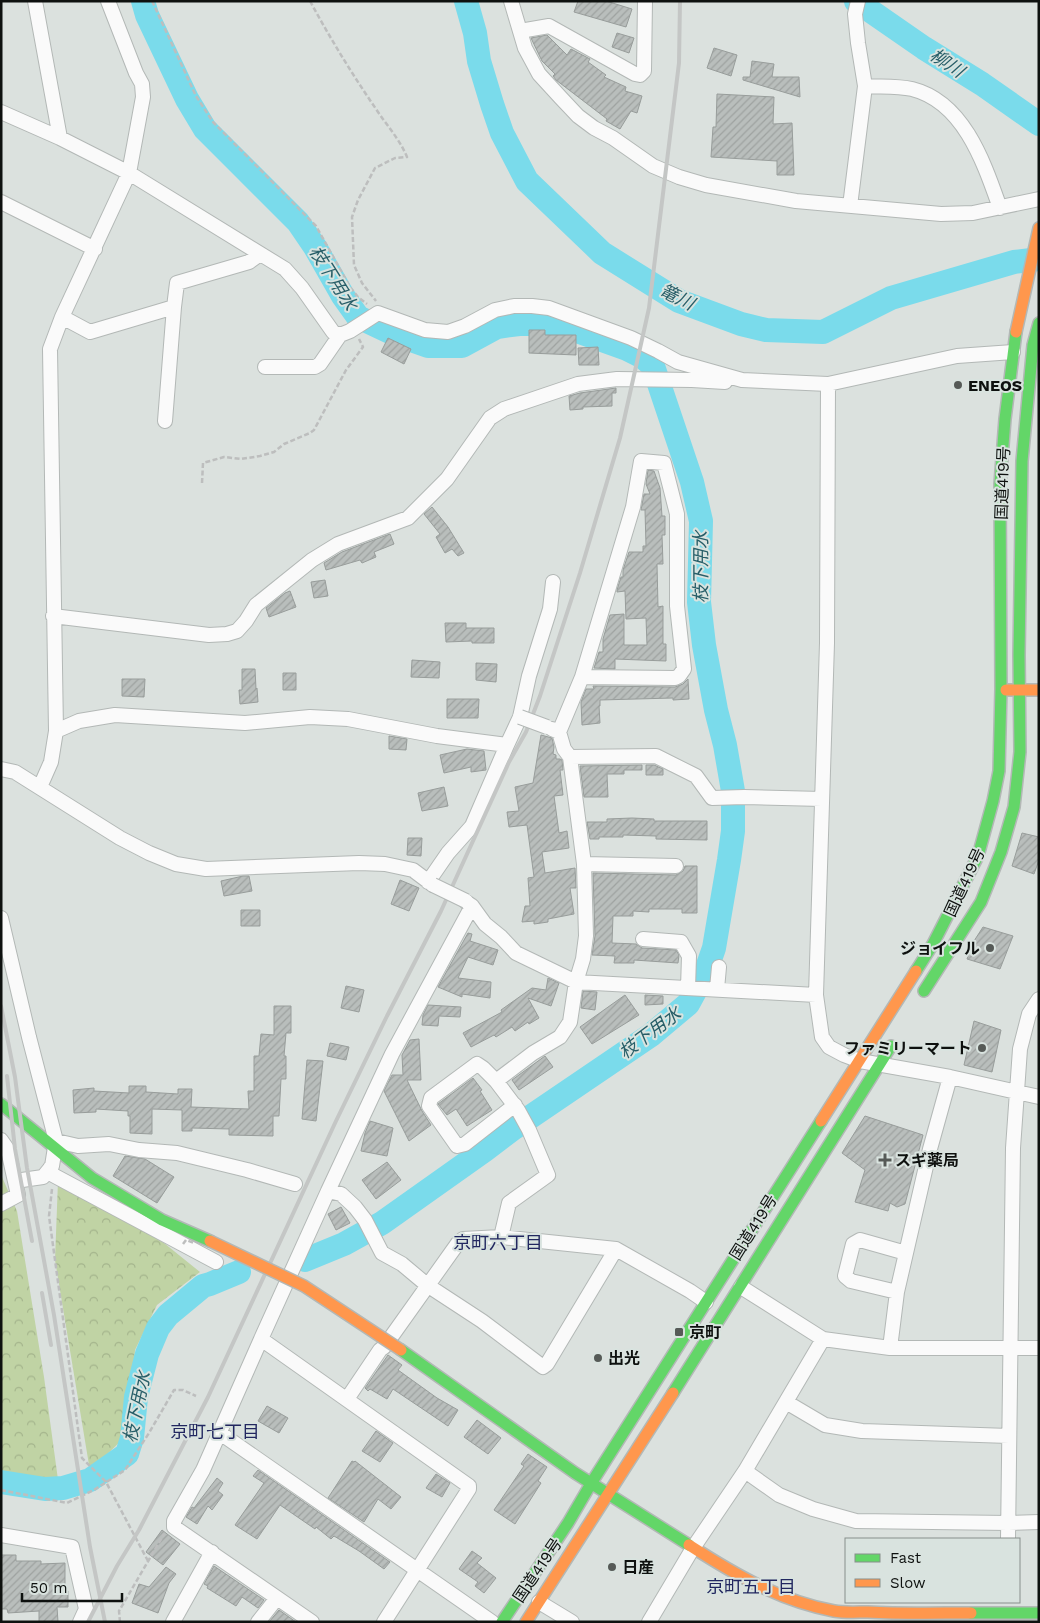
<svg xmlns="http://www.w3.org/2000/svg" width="1040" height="1623" font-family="'Work Sans','Noto Sans JP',sans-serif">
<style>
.forest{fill:url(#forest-crowns)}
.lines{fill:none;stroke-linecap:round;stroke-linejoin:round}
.river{stroke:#7adbeb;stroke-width:24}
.building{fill:url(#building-hatch);stroke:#989d9b}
.street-casing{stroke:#b3b8b6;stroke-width:16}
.fast-casing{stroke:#b3b8b6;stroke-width:14}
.slow-casing{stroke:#b3b8b6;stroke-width:14}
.path{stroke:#bdbebe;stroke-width:2.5;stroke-dasharray:5 2.5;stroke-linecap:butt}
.street{stroke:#fafafa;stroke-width:14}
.fast{stroke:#63d668;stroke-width:11}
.slow{stroke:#ff974d;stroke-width:11}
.rail{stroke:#c4c6c5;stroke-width:4}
.street-bridge-casing{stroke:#b3b8b6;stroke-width:16;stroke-linecap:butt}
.slow-bridge-casing{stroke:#b3b8b6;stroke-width:14;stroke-linecap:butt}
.path-bridge{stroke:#bdbebe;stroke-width:2.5;stroke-dasharray:5 2.5;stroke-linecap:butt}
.street-bridge{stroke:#fafafa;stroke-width:14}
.slow-bridge{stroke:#ff974d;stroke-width:11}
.poi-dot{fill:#565a57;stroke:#d9e3df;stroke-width:2}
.labels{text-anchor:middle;stroke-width:4;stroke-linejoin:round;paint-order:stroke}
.poi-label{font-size:16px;font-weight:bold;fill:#0e110f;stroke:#d9e3df;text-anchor:start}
.street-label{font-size:16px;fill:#0e110f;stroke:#d9e3df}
.water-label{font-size:18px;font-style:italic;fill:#275e68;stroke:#d9e3df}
.neighbourhood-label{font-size:18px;fill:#222760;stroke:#d9e3df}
</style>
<defs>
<pattern id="forest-crowns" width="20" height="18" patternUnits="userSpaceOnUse" patternTransform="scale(1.25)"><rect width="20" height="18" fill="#c0d3a4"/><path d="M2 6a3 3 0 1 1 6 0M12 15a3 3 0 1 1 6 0" fill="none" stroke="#a4b48c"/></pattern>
<pattern id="building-hatch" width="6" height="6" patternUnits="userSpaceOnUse" patternTransform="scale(1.25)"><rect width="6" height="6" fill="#b9bebc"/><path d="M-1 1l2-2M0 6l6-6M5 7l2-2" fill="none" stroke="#9ea2a0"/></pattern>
</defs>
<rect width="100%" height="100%" fill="#dbe1de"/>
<path class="forest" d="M2,1177L17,1211L44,1377L59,1487L1,1477Z
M58,1181L164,1243L200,1272L157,1305L135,1350L129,1433L90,1471L55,1260Z"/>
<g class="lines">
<path class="river" d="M143,1L147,15L187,99L205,129L298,222L315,247L343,296L358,317L394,334L428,346H462L497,327L519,324H538L574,330L627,349L643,357L653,366L692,482L701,521L699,602L704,645L716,710L725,745L733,791V831L729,860L714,948L706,971L688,1004L651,1035L514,1128L485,1150L382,1223L344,1244L305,1260
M466,1L475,33L479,61L492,104L502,133L527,181L602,253L679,301L741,324L766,330L823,332L891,298L1014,262L1039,259
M856,1L924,48L982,84L1039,124
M1,1482L45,1489L63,1488L90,1480L127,1454L132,1438L136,1397L147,1354L158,1328L168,1315L203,1286L210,1284L239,1272"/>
</g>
<path class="building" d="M578,1H606L632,9L626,27L574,12Z
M617,33L634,38L629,53L612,47Z
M547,35L567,55L571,49L590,59L588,62L606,75L604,77L626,87L625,91L642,96L637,113L631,111L620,129L606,121L607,119L556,80L553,76L555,74L542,61L531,38Z
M714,48L737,55L731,76L707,68Z
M752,61L774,64L772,77H799L800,97L743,80V77H750Z
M717,94L774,97L773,124L792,123L794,175H777V161L711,157L713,127H716Z
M529,330H545V335H576V355L529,353Z
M388,338L411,349L404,364L381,352Z
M598,347L599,365H579L578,348Z
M616,388V393H612V406L583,407V409L570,410L569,396L580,393Z
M648,470L654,471L660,488L662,516H665V535H662L663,564H657L658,607L663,606V644H666V661L615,659V669L594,668L599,652H603V639L610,615L624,614V645H647L646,618L626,619L625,591L617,592V590L621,577H623V570L629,552H643V546H646L645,510H641L644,494H650L646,484Z
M432,507L448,527L464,553L458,556L452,549L445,553L436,537L440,534L424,514Z
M390,534L394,544L374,552L376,557L362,563L360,560L326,570L324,563L342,552Z
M325,580L328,596L314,598L311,582Z
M290,591L296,607L269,617L266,608L285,593Z
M445,623H466V628H494V643H472V641L446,642Z
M412,660L440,662L439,678L411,677Z
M476,663L497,664L496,682L476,680Z
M242,669H255L256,689L257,688L258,702L240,704L239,690H242Z
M283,673H296V690H283Z
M122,679H145L144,697L122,696Z
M688,679L689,699L673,700V698L600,700V706H599L600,723L582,725L581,702L586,689H594L593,686L675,687L683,684Z
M447,699H479L478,718H447Z
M541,735L552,738L554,747L553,754L556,755V759H560L562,760L563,770H560L563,795L554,796L559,833L567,831L569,848L542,852L545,873L575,868L576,888H570L574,914L548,919V922L534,924V921L522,922L525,906H530L528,878L534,877L527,825L509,827L507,812L519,811L515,787L533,783Z
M389,736L407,739L406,750L389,749Z
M467,749L484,751L486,770L471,772V767L444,773L440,755Z
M642,765V770H624V774H607L608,797H584L580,766Z
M646,765H654L663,769V775H646Z
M444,787L448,806L422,811L418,793Z
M632,818L654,819V821H707V840L656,839V836L623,835V837H599V839H590L587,822H607V819Z
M1022,833L1039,837V860L1034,874L1012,866Z
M408,838H422L421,856L407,855Z
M685,866H697V913H682V909H649V912L633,911V916H613L612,943L636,944L642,948L676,950L679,955L678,963L634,960V963H614L615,956L592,955L595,936L593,873L676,875L683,871Z
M243,876H249L252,891L224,896L221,881Z
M400,880L419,888L409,911L391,904Z
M241,910H260V926H241Z
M983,927L1013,936L1000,969L967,959L974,941Z
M468,933L472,934L470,941L498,950L493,965L468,957L458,978L491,982L490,998L462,994V997L438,987Z
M548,978L559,983L551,1006L528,998L539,1018L529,1024L528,1022L515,1031L512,1027L496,1037L494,1035L471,1047L463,1033L502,1012L501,1010L532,988L546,990Z
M346,986L364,990L359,1012L341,1008Z
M583,991L597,992L595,1010L581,1008Z
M625,995L639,1015L592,1044L580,1027Z
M645,995L663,996V1004L645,1005Z
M428,1005L461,1007L460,1017L439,1016L438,1026L422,1025L423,1015Z
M274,1006H291V1033H286L284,1056H286V1079H281L279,1116H273V1136L229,1135V1129L192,1128V1131H182V1110L152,1109V1134L130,1133V1116H128V1111L96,1109V1112L74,1113L73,1090L94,1088V1091L129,1093V1086H146V1092L178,1094V1089H192L191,1107L249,1109L248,1091H254V1056H259L261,1034L274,1035Z
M974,1021L1001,1030L992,1072L964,1065Z
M419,1039L421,1080H407L422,1111L431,1125L409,1141L384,1091L392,1075H403L402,1055L410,1040Z
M330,1043L349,1047L346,1060L327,1056Z
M545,1056L553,1067L519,1090L512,1080Z
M307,1060L323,1061L316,1121L302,1119Z
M473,1078L482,1090L480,1091L492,1110L467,1126L456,1109L447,1115L438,1104Z
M865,1116L923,1135L905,1204L897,1207L890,1203L888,1211L855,1202L865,1170L842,1153Z
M370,1121L393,1128L387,1156L361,1151L365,1133Z
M125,1156L145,1159L174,1177L157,1203L113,1176Z
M387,1162L401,1180L376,1199L362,1180Z
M341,1207L350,1223L336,1230L328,1214Z
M388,1355L402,1365L398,1370L437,1398L458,1410L448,1426L393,1389L387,1399L370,1389L368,1391L365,1388Z
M267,1406L288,1418L279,1433L258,1421Z
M477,1420L501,1438L488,1454L464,1437Z
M376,1431L393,1443L380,1462L362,1451Z
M528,1454L547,1467L538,1481L541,1483L515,1524L494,1510L524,1466L521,1464Z
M352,1461L354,1462L355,1461L401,1497L391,1509L378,1499L364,1522L328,1498Z
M258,1470L390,1562L384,1569L359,1551L334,1536L331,1539L316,1527L315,1529L280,1505L257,1539L235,1525L264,1483L253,1476Z
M436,1474L450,1483L442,1497L426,1488Z
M217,1478L223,1483L218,1491L223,1495L212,1510L208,1506L197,1524L186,1517L192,1507L194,1508Z
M162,1530L180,1544L163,1565L146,1552Z
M472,1551L482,1558L477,1563L496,1578L484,1593L475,1586L478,1582L459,1569Z
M1,1555H16V1561H41V1564L65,1563V1591H68V1607H57L58,1622H39V1611L8,1613L7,1609H1Z
M214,1566L264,1600L258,1608L242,1597L236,1606L207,1588L208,1586L204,1584Z
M166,1567L176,1574L169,1583L158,1613L132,1603L139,1584L149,1587Z
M279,1610L296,1622H269Z"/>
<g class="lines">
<defs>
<path id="street" d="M35,1L60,138
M511,1L525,48L539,74L561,98L578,116L594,128L613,138L653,166L679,177L706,185L796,201L941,214L973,213L1039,199
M520,31L549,26L635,74L640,75L644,71L645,1
M865,86C880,87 897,86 912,89C964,102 984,163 1000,208
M1,112L60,138L129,173L285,269L302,288L333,332L340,335L350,331L378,313L425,330L448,332L465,326L495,310L514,306H532L549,308L631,338L658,351L678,362L742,380L828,384L957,356L1013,352
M1,202L95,249
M850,206L865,86L858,43L855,14L858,1
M62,317L90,332L174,307L177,283L249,262L260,254
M265,367H315L320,364L340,335
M828,384L827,643L816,995L822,1037L829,1047L844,1055L860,1061L950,1077L1039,1097
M165,421L174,307
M53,616L209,635L227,634L237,631L246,621L256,605L312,560L338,544L408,518L447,479L490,418L504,409L578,384L617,379L692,380L725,382
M56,731L50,349L62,317L129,173L143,97L142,84L136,73L108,1
M559,732L582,677L633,507L641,461L664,463L677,514V606L684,669L679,676L675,678L582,677
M570,757L656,756L696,776L712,798L744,797L822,799
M1,769L15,772L120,838L149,853L176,864L206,869L359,863L385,864L413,870L433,885
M40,787L51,762L56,731L79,721L115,715L245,723L310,717L348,719L437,736L507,745L520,717L529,676L550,609L553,582
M584,864L676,866
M428,882L448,853L472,826L507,745
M466,902L472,906L485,924L501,937L516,953L576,982L816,995
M472,906L392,1054L328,1191L341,1194L355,1207L365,1220L382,1253L402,1264L427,1285L482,1321L543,1367L547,1364L616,1249
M1,918L29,1037L56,1141L52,1166L43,1177L15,1181
M643,939L681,942L689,956L688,988
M717,989L719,967
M496,1081L483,1068L477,1064L431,1098L429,1106L457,1146L465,1144L515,1105
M1,1140L8,1150L18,1195L1,1204
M56,1141L78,1146L109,1144L139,1150L177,1153L247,1170L295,1184
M50,1168L53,1175L216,1262
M501,1237L509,1203L548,1175L529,1130L518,1110L496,1081L533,1053L560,1037L570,1022L576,982L583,959L586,936L584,864L570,757L564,749L559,732L552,729
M741,1287L823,1339L890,1348H1039
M897,1292L851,1281L845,1276L853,1244L860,1240L906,1253
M261,1339L328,1191
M890,1348L897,1292L930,1149L950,1077
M347,1399L380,1350L384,1347L458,1243L463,1239L501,1237L616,1249L690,1291L706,1302
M786,1402L825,1425L862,1431L1009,1436
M220,1433L492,1622
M745,1471L779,1495L813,1509L856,1521L1008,1523L1039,1522
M1,1535L72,1547L86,1609L80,1622
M1008,1539L1013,1148L1020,1049L1029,1014L1039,999
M539,1602L572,1622
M173,1622L212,1552
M258,1622L277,1598
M312,1622L174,1527V1521L203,1470L261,1339L469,1486V1489L384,1622
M649,1622L693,1548L745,1471L823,1339"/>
<path id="fast" d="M916,971L933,944L978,856L993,801L999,771L1001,689L1000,484L1005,419L1016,332
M924,991L981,902L1001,852L1014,807L1020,752L1019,655L1022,461L1033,345L1039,323
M1,1104L92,1178L162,1220L210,1241
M401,1350L575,1473L689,1545
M673,1393L891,1046
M971,1613H1039
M502,1622L568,1523L592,1482L821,1121"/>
<path id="slow" d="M1016,332L1039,228
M1006,690H1039
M821,1121L916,971
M689,1545C734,1574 780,1601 834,1611C845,1613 857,1612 868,1612C902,1614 937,1613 971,1613
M526,1622L673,1393"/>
</defs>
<use href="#street" class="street-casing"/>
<use href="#fast" class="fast-casing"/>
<use href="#slow" class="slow-casing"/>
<path class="path" d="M152,1L196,96L213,122L316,226L350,287L358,297L367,304
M310,1C330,38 352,74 376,109C387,126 399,138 407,157L395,158L375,168L358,200L352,217L354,265L362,283L376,301
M202,483L203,463L224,457L241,459L260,456L274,452L284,444L310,433L314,430L346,370L363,347L359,339
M52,1189L49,1216L82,1458L106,1482L148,1561
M1,1490L67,1503L94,1490L125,1470L149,1433L174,1390H183L196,1396
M120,1622L119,1611L164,1534"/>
<use href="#street" class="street"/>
<use href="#fast" class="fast"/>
<use href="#slow" class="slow"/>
<path class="rail" d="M1,1006L15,1077L27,1168L54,1315L90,1547L105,1622
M7,1076L15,1149L32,1241
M42,1293L51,1345
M88,1622L117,1566L139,1530L208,1397L336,1121L387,1016L441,911L509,762L526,732L540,696L580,573L620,438L649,308L679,63L680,1"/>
<defs>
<path id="street-bridge" d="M520,717L547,727
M433,885L466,901"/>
<path id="slow-bridge" d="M210,1241L304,1286L401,1350"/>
</defs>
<use href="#street-bridge" class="street-bridge-casing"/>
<use href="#slow-bridge" class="slow-bridge-casing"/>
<path class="path-bridge" d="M183,1244L186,1240L194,1243"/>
<use href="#street-bridge" class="street-bridge"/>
<use href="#slow-bridge" class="slow-bridge"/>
</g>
<g class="poi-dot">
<circle cx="958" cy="385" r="5"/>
<circle cx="990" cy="948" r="5"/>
<circle cx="982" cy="1048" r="5"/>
<path d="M882.5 1152.5h5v5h5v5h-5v5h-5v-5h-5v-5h5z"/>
<rect x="674" y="1327" width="10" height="10" rx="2.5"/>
<circle cx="598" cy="1358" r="5"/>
<circle cx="612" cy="1567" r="5"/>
</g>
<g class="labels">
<g class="poi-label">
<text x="968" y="391">ENEOS</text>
<text x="980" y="954" text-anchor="end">ジョイフル</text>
<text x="972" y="1054" text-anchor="end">ファミリーマート</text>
<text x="895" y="1166">スギ薬局</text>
<text x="689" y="1338">京町</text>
<text x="608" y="1364">出光</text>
<text x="622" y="1573">日産</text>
</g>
<g class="street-label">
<text transform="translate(1002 483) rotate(-88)" y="6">国道419号</text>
<text transform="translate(964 882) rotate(-65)" y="6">国道419号</text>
<text transform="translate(753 1227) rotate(-58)" y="6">国道419号</text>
<text transform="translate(537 1570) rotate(-56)" y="6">国道419号</text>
</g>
<g class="water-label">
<text transform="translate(947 63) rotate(34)" y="6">柳川</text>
<text transform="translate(333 278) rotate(58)" y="6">枝下用水</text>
<text transform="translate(677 297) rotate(26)" y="6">篭川</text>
<text transform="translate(701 567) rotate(-90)" y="6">枝下用水</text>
<text transform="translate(650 1033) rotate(-37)" y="6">枝下用水</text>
<text transform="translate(137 1407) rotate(-78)" y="6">枝下用水</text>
</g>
<g class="neighbourhood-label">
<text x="498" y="1249">京町六丁目</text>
<text x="215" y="1438">京町七丁目</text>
<text x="751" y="1593">京町五丁目</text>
</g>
</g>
<rect width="1040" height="1623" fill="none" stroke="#0e110f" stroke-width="5"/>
<rect x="845" y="1538" width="175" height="65" fill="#d9e3df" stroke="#888f8c"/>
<rect x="855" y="1554" width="25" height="8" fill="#63d668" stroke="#888f8c"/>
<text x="890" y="1563" font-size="15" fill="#0e110f">Fast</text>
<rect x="855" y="1579" width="25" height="8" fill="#ff974d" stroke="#888f8c"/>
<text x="890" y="1588" font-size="15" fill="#0e110f">Slow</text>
<path d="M22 1593v8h100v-8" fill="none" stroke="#0e110f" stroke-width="2.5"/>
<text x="30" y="1593" font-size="15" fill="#0e110f" stroke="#d9e3df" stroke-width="4" paint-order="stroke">50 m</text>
</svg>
